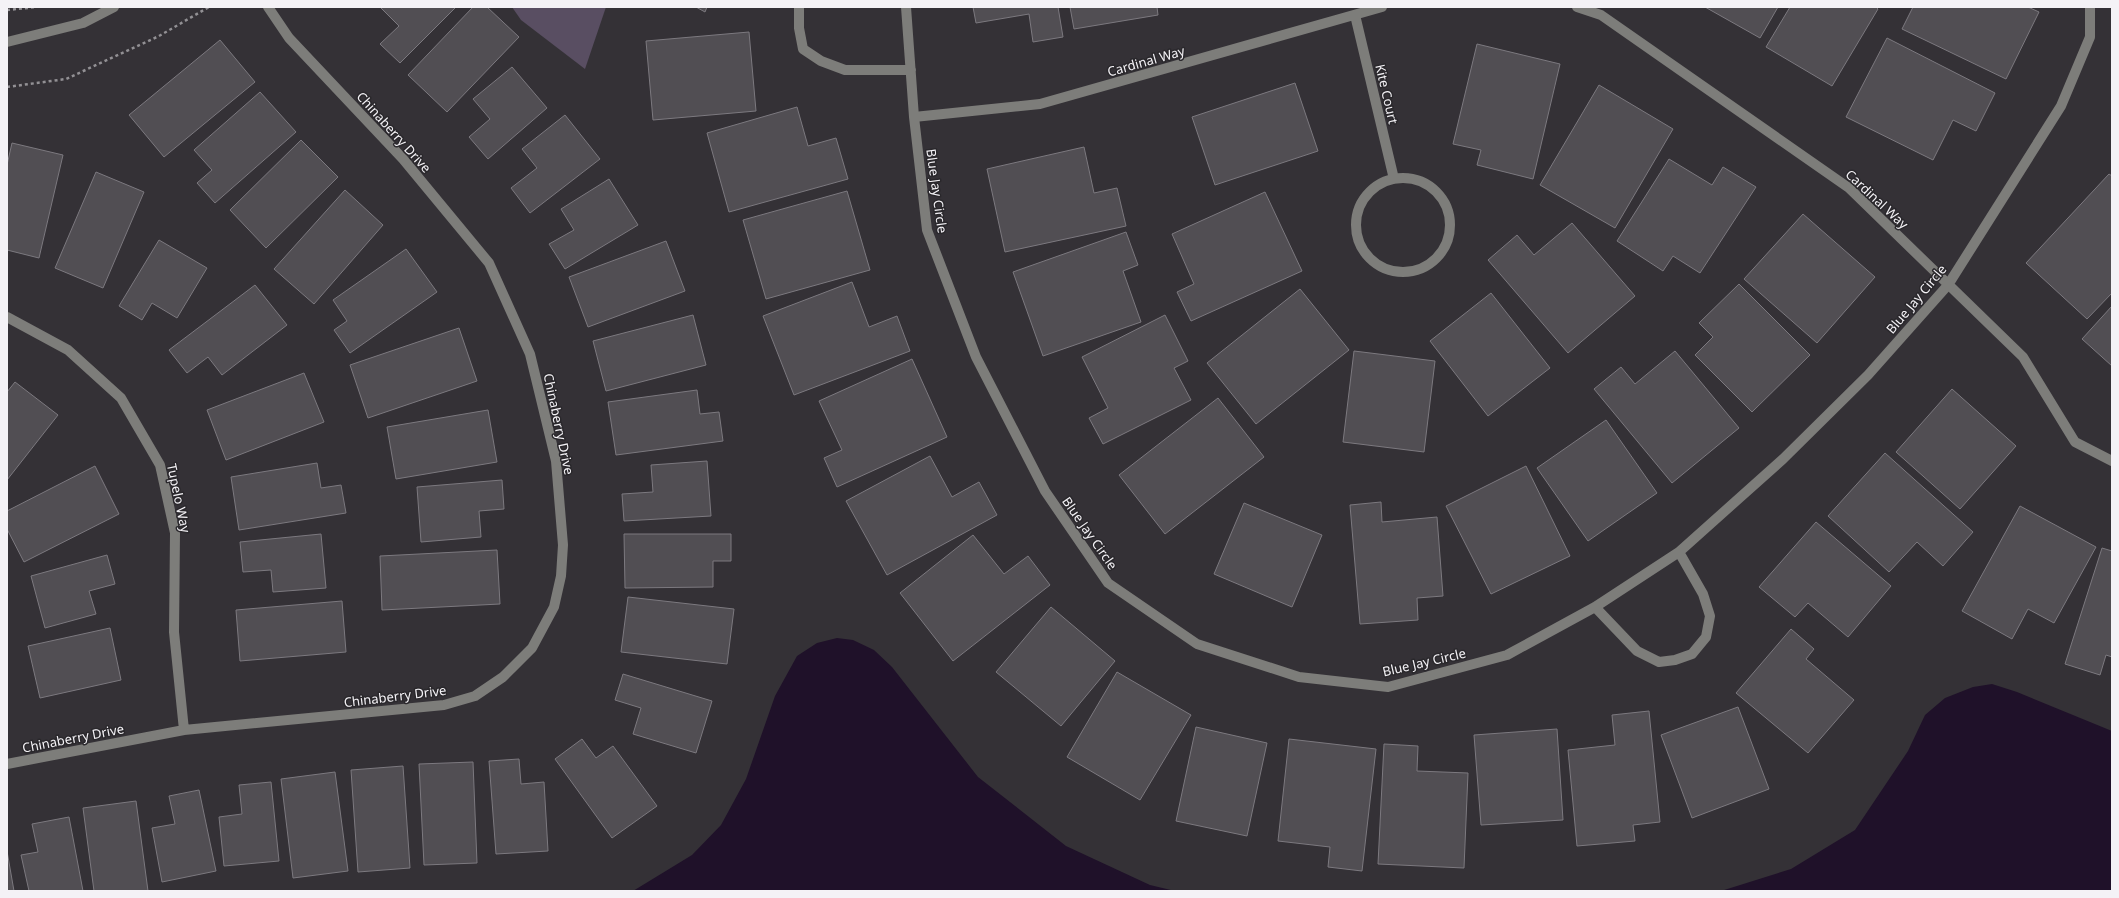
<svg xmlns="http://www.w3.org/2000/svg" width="2119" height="898" font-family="'Noto Sans',sans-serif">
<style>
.green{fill:#594e62}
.water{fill:#1f1129}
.building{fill:#514e53;stroke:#7c797f}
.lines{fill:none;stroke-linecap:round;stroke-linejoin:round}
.path{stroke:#929094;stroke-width:2.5;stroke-dasharray:3 3;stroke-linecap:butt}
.minor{stroke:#7d7d7a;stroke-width:10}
.labels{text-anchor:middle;stroke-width:3;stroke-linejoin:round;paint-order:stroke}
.street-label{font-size:13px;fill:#f4f2f6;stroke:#2a282c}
</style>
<rect width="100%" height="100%" fill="#343136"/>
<path class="green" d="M512,7H606L585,69L521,20Z"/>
<path class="water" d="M837,638L853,640L874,650L892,667L978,777L1066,846L1150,885L1175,891H633L692,855L721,825L746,779L775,696L797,656L817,643Z
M1992,684L2017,692L2112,731V891H1721L1791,869L1855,830L1908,751L1925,715L1945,698L1973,687Z"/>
<path class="building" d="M380,7H456L400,63L380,44L399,26Z
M473,7H487L519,37L447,112L408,75Z
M696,7H707L705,12Z
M973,7H1058L1063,37L1033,42L1029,14L976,23Z
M1070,7H1157L1158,15L1074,29Z
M1705,7H1778L1760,38Z
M1790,7H1876L1878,9L1832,86L1766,47Z
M1913,7H2028L2039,12L2006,79L1902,29Z
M749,32L756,111L653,120L646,41Z
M1887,38L1995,93L1976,131L1953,120L1933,160L1846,117Z
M220,40L255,82L164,157L129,115Z
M1477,44L1560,64L1533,179L1477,165L1481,150L1453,144Z
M512,67L547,108L488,159L469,137L490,119L473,99Z
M1295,83L1318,151L1215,185L1192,117Z
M1599,85L1673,129L1615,228L1540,185Z
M260,92L296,132L215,203L197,183L212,170L194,150Z
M797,107L808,146L836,138L848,179L729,212L707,133Z
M565,115L600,159L530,213L511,188L537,168L522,149Z
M301,140L338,177L266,248L230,210Z
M12,143L63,155L39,258L7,250V165Z
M1084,147L1094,193L1117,188L1126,226L1005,252L987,169Z
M1669,159L1712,185L1723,167L1756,187L1700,273L1673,256L1663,271L1617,241Z
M96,172L144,192L103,288L55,268Z
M2109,174L2112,176V293L2087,319L2026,263Z
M609,179L638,225L565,269L549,244L574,230L561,209Z
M345,190L383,225L314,304L274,269Z
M847,191L870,270L766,299L743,220Z
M1265,192L1302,271L1191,321L1177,292L1194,284L1172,234Z
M1803,214L1875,277L1817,343L1744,279Z
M1572,223L1635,296L1568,353L1488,260L1517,235L1534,255Z
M1126,232L1138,265L1123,271L1141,322L1043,356L1013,272Z
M159,240L207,268L177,318L152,303L142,320L119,306Z
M666,241L685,291L588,327L569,277Z
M406,249L437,292L350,353L334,330L347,321L333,300Z
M852,282L869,327L897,316L910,351L794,395L763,316Z
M1739,284L1810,355L1752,412L1695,355L1713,337L1699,323Z
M255,285L287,325L222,375L208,357L187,373L169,350Z
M1300,289L1349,350L1256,424L1207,363Z
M1491,293L1550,368L1488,416L1430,341Z
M2112,306V366L2082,339Z
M693,315L706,365L606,391L593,341Z
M1165,315L1188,361L1174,368L1191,400L1103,444L1089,418L1108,408L1082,357Z
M459,328L477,381L368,418L350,365Z
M1354,351L1435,361L1424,452L1343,442Z
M1675,351L1739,428L1672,483L1594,389L1621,367L1635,384Z
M912,359L947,437L837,487L824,458L842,450L819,401Z
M304,373L324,422L226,460L207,410Z
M15,382L58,415L7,480V392Z
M1952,389L2016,446L1960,509L1896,452Z
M697,390L700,414L719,412L723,441L616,455L608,402Z
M1218,398L1264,457L1165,534L1119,475Z
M488,410L497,462L396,479L387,427Z
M1606,420L1657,493L1588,541L1537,468Z
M1885,453L1973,532L1943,566L1917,542L1889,572L1828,516Z
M930,456L952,497L979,482L997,515L887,575L846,501Z
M707,461L711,516L624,521L622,494L653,492L651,465Z
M317,463L321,488L341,485L346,513L239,530L231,477Z
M95,466L119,514L24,562L7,529V511Z
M1526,466L1570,556L1491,594L1446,506Z
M502,480L504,509L479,511L481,537L421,542L417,487Z
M1381,502L1382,522L1437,517L1443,596L1417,598L1418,620L1360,624L1350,505Z
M1244,503L1322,535L1292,607L1214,574Z
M2020,506L2096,547L2054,623L2028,609L2012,639L1962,611Z
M1816,522L1891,586L1848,637L1808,603L1795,617L1759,587Z
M321,534L326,588L273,592L271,570L243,572L240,542Z
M624,534H731V561H713V587L625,588Z
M973,535L1004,574L1028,556L1050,585L953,661L900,593Z
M2102,548L2112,551V657L2106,655L2100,675L2065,664Z
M497,550L500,604L382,610L380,556Z
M107,555L115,584L89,591L96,614L45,628L31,576Z
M628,597L734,609L727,664L621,652Z
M342,601L346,652L240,661L236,610Z
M1051,607L1115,661L1061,726L996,672Z
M110,628L121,680L40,698L28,646Z
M1791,629L1814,649L1806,659L1854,700L1808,753L1736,693Z
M1117,672L1191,715L1140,800L1067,757Z
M623,674L712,701L696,753L633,734L641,708L615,700Z
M1738,707L1769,789L1692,818L1661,735Z
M1649,711L1660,822L1633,825L1635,841L1577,846L1568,750L1615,745L1612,715Z
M1196,727L1267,743L1247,836L1176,821Z
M1557,729L1563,820L1481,825L1474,735Z
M582,739L596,758L613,746L657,806L612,838L555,759Z
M1289,739L1376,749L1362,871L1328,867L1330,847L1278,841Z
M1384,744L1418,746L1417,771L1468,773L1464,868L1378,864Z
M519,759L521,784L544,782L548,851L496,854L489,761Z
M473,762L477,863L424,865L419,764Z
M403,766L410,868L358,872L351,770Z
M335,772L348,871L293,878L281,779Z
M271,782L279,861L224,866L219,817L242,814L239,785Z
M199,790L216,871L162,882L152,828L175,824L169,796Z
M136,801L148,891H94L83,808Z
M69,817L83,891H29L21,855L38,852L32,824Z
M7,851L14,891H7Z"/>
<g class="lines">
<path class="path" d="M7,10L37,7
M7,87L66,79L159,36L209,7"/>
<path class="minor" d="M799,7V28L803,49L821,61L845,70H911
M906,7L914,117L927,230L976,357L1045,491L1108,583L1197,644L1299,677L1388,687L1507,655L1595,607L1679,552L1783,459L1868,375L1948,285L2061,106L2090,37V7
M1577,7L1601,15L1849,188L2023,357L2075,442L2112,461
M1355,15L1394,179
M7,42L83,23L114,7
M914,117L1040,104L1382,7
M1356 225a47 47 0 1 1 94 0a47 47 0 1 1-94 0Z
M7,317L68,350L121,398L160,465L175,533L174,632L184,730
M1595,607L1637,651L1659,662L1675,660L1692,654L1706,637L1710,616L1703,594L1679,552
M7,764L184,730L444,705L475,696L503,677L532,648L554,607L561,576L563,545L556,461L530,354L489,263L403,159L289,38L268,7"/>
</g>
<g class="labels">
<g class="street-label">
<text transform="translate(1146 61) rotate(-16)" y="5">Cardinal Way</text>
<text transform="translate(1387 94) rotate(77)" y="5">Kite Court</text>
<text transform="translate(394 132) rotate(48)" y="5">Chinaberry Drive</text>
<text transform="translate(937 191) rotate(82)" y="5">Blue Jay Circle</text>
<text transform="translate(1877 199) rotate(43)" y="5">Cardinal Way</text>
<text transform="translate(1916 299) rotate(-50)" y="5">Blue Jay Circle</text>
<text transform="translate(559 424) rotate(78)" y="5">Chinaberry Drive</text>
<text transform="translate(179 498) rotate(78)" y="5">Tupelo Way</text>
<text transform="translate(1090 533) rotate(55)" y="5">Blue Jay Circle</text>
<text transform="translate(1424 662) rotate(-13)" y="5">Blue Jay Circle</text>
<text transform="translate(395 696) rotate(-7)" y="5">Chinaberry Drive</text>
<text transform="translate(73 738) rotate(-11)" y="5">Chinaberry Drive</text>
</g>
</g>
<rect width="2119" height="898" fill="none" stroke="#f4f2f6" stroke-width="16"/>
</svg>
